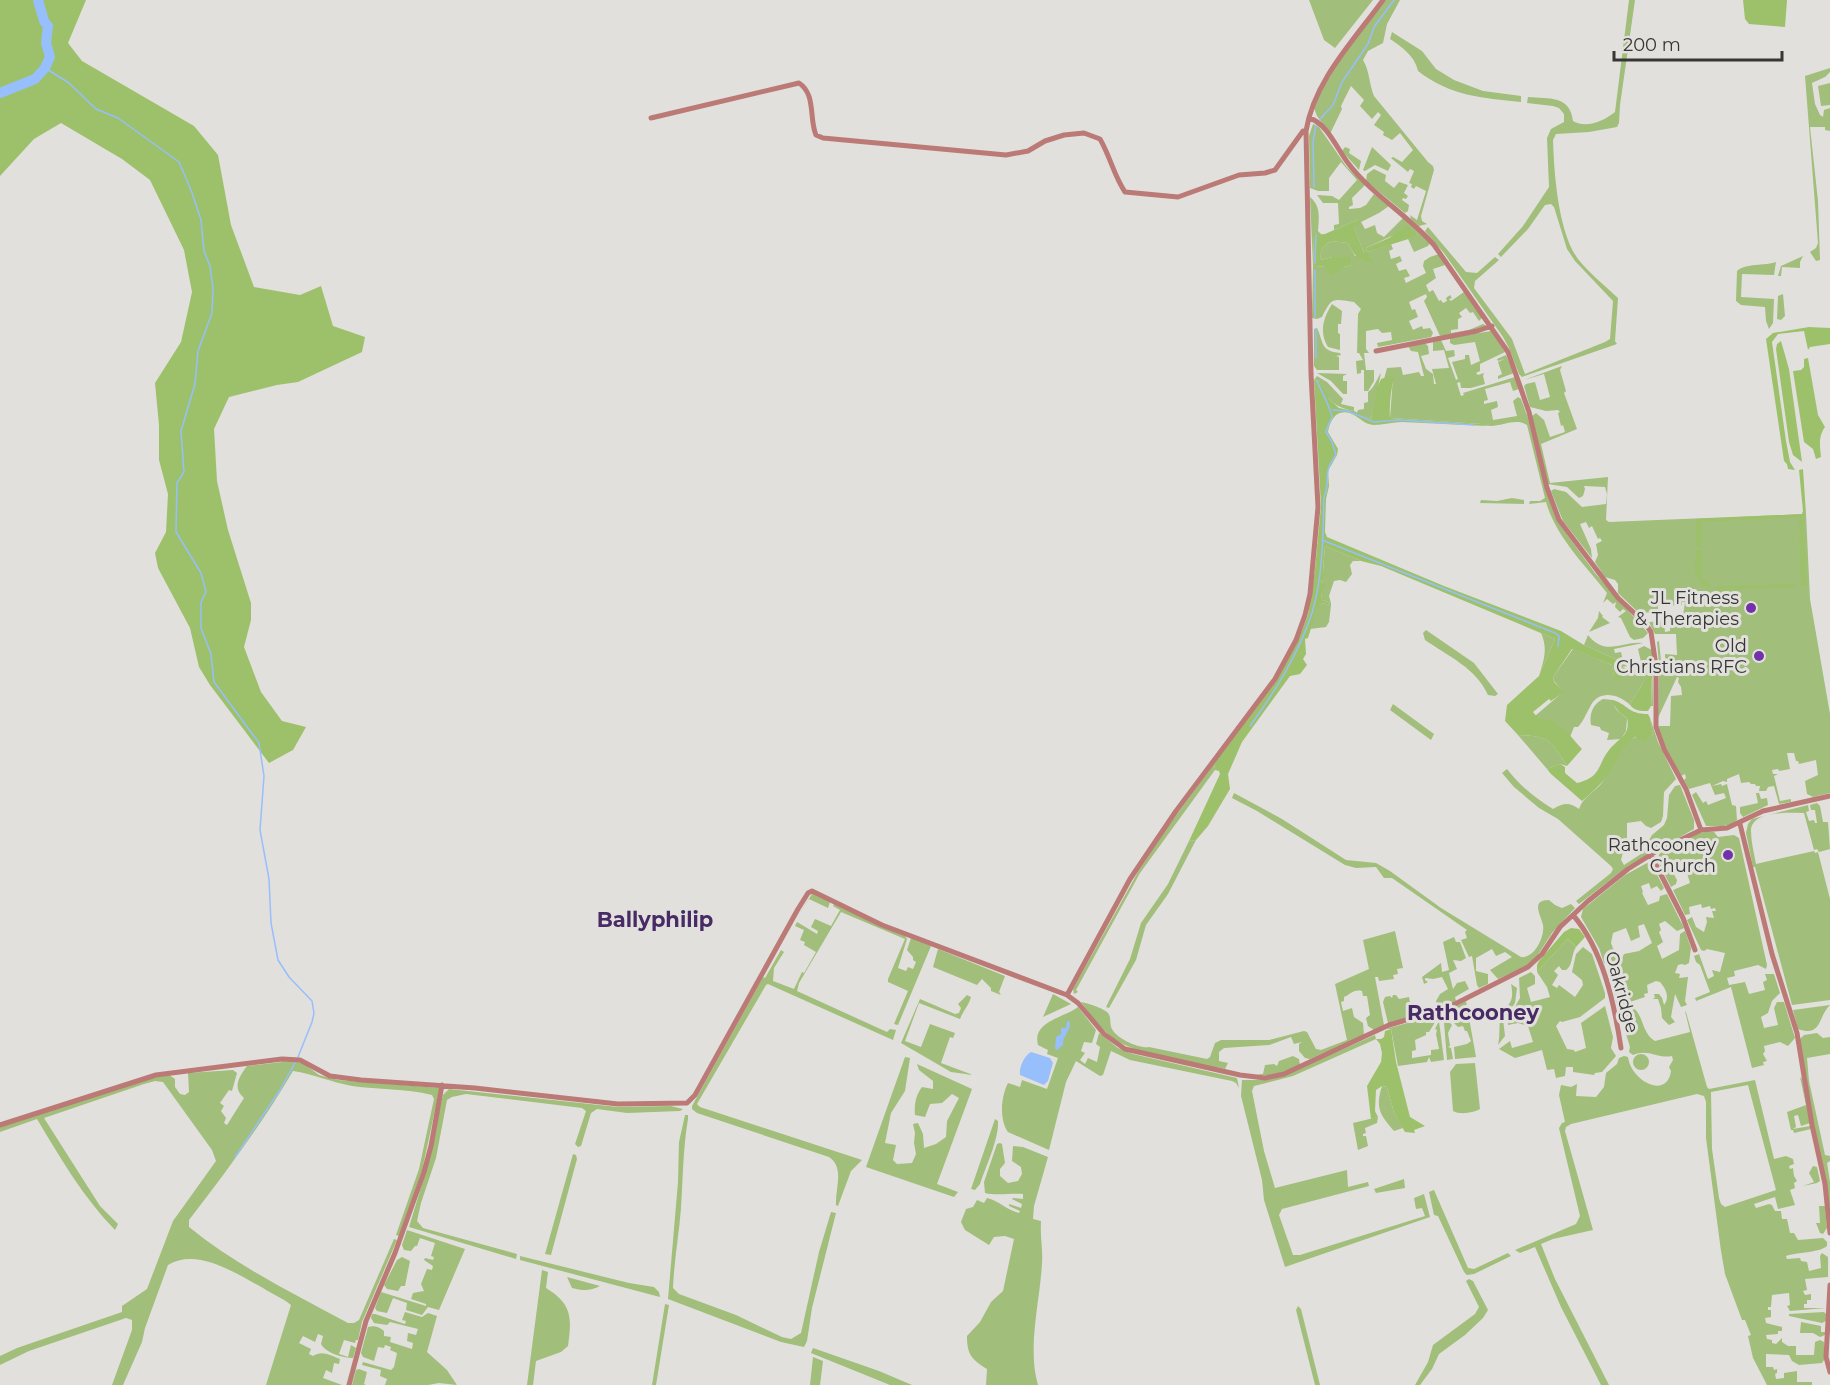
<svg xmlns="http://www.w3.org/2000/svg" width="1830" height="1385" font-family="Montserrat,sans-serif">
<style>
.green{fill:#a1be7a;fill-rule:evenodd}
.forest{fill:#9dc16a}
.water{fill:#97bffc}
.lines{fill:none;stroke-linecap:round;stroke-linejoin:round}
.stream{stroke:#97bffc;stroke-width:1.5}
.river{stroke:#97bffc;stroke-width:10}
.minor{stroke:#bb7a76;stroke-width:5}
.poi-dot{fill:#7233a9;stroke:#e2e0dd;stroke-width:2}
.labels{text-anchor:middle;stroke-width:6;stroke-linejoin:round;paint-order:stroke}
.poi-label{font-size:18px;fill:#363634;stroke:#e2e0dd;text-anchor:end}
.street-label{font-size:18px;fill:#363634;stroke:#e2e0dd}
.quarter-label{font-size:21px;font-weight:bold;fill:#482b65;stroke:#e2e0dd}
</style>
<rect width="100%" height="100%" fill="#e2e0dd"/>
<path class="green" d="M1309,0H1373L1335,48L1324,40Z
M1385,0H1400L1387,24L1383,43L1368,51L1363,60C1370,72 1369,84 1374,96L1428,162L1433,166L1434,170L1421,216L1422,221L1427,224L1419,226L1411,219L1410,215L1417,220L1426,191L1416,186L1414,189L1411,187L1412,184L1409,183L1414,171L1410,169L1408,172L1391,158L1393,157L1402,162L1413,150L1400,133L1392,140L1383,135L1384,132L1374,125L1381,115L1378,112L1372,119L1360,106L1364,100L1351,86L1341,106L1342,109L1330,134L1317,116L1314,108C1330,68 1360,34 1385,0Z
M1629,0H1635L1620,105L1619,123L1617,127L1589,132L1556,134L1553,140C1554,172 1558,232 1578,259C1589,273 1605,286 1618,298L1615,341L1617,344L1522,377L1519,374L1509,348L1503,337L1444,253L1425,231L1428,227L1466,272L1477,273L1495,257L1499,260L1475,281L1474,288L1512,339L1525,374L1605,342L1610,339L1613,301L1575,261L1567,249L1554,207L1551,204L1545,205L1528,229L1501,257L1498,254L1523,226L1549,187L1547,138L1551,129L1564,122V114L1559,108L1553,106L1527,103L1528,97C1549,99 1570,95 1573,121C1586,129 1604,121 1615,112Z
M1392,32L1422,51L1436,69L1454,80L1483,91L1521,96V102C1482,98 1450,96 1418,71C1415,56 1402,47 1390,39Z
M1830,68V72L1825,77L1812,83L1815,104L1820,115L1823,117L1824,110L1830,108V131L1825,130V127H1810L1818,201L1820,260L1816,261L1810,252L1816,248L1818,243L1805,76Z
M1830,83V105L1821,106L1818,86Z
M1313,124L1319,127L1346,166L1365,185L1352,198L1353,205L1349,207V209L1360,208L1366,205L1374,194L1389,206L1379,213L1361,222L1365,229L1375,225L1377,233L1384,237L1403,218L1430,243L1428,246L1414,252L1408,239L1418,235L1400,232L1366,248L1367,252L1391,244L1393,249L1389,251L1391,259L1400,256L1402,261L1396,264L1399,271L1406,269L1410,276L1404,278L1406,283L1426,273L1423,266L1424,261L1430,257L1439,254L1445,265L1433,269L1436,278L1426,285L1429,292L1433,290L1439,301L1441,300L1443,303L1447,301L1446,298L1450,295L1452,298L1449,299L1451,301L1464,292L1483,317L1479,321L1473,312L1470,313L1466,308L1459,313L1462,317L1458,319V329L1451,330V333L1469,330L1483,324L1487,326V327L1440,336L1424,301L1427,297L1426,294L1409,302L1412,310L1415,309L1418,317L1409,321L1413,330L1422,326L1423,329L1430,328L1433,333L1431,337L1378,347L1377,343L1392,340L1391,332L1382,333L1378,329L1366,331V349L1369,353H1364L1366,370H1374V381L1368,391H1364V370H1361V373L1357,374L1356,361L1363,360L1359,353H1357L1358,314L1361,309L1354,302C1332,299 1332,297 1322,317L1317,319L1312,318L1313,266L1310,197C1321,206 1319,218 1318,231L1322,235H1313L1314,266L1344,267L1352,265L1349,257H1332L1321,260C1318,250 1323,247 1331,241L1348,243L1355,256L1364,253L1354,227L1359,219L1334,230V225L1339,224L1338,203H1323L1317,195L1332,196L1339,200L1357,180L1341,162L1329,178V191H1318L1310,188L1309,136Z
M1345,147L1350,149L1349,153L1361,161L1359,170L1342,151Z
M1372,147L1391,165L1388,171L1375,165L1365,171L1363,170Z
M1374,169L1386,175L1385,181L1394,188L1399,182L1408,185L1404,193L1408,196L1406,199L1403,198L1402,200L1409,205L1408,211L1405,213L1366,181L1367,174Z
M1803,256L1800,262V268L1782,267L1781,276H1778L1781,266Z
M1776,262L1774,275L1742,274L1741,297L1774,299L1773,323L1769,329L1766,321L1765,307L1741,305L1736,301L1737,271C1746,263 1764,266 1776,262Z
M1783,294L1785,316L1781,320L1777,319L1778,296Z
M1332,304L1342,311L1341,324H1338V333L1340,334V350L1328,347C1319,333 1323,318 1332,304Z
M1317,328C1324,343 1320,351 1340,353L1341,355L1336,356L1339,357V370H1317L1314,366V329Z
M1491,331L1505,352L1480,364V371L1476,373L1478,375L1484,373L1483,376L1485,384L1471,388H1461L1460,382L1457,383L1461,396L1464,395L1463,393L1515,377L1519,389L1513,391L1510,382L1485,389L1488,400L1484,401V404L1497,401L1498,407L1491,410L1493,420L1517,416L1513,401L1518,397L1521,399L1528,418L1547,494L1557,521L1595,573L1648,633L1643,638L1634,640L1630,637L1621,618L1618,617L1626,611L1623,609L1620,612L1615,607L1616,602L1613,604L1607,599L1603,603L1607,593C1585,565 1556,537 1546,502L1529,504L1530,501H1540L1545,498L1527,425C1513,416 1496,431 1482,424L1390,418L1393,377L1384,379L1387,368L1401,367L1403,375L1419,372L1421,376H1424L1418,352L1411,351L1408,346L1425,343L1428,346L1429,354L1421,356L1426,369L1433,374L1434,384H1436L1432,369L1449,368L1444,350L1433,351V342L1441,340L1446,351L1454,350L1455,356L1448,358L1456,380L1458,379L1452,362L1465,359V355H1469L1471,365L1480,361L1475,342L1454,345L1450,343V338Z
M1506,355L1514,373L1498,379V376L1502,374L1498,362L1504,359L1498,361L1497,359Z
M1562,366L1560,370L1566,391L1564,393L1577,429L1541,444L1550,483L1608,477L1606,520L1609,522L1806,514L1810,599L1830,714V793L1813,797L1807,794L1805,781L1818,775L1816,760L1799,764L1798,761H1796L1794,753H1787L1790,769L1779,771L1778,769L1772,770L1773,774H1778L1774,776L1780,801L1791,799V802L1779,804L1774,786L1768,787L1766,791H1759L1760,786H1756L1755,784H1751L1749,782L1741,783L1739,774L1727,779V782L1723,781L1712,786L1721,784L1722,786L1727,784L1732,805L1736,806L1737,820L1732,824L1723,826H1706L1692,795L1696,792L1703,803L1706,801L1708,805L1726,798L1724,793L1715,795L1710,783L1689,789L1684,780L1686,778L1685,774L1681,776L1661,738L1658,726H1670L1671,696L1682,695L1681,687L1678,682L1679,678L1677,677L1658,718L1659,663L1657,642L1659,641L1661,661H1665V654L1677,655L1676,634H1655L1649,622L1661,621V624H1664L1665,632L1670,631V626L1673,621L1669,617L1683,616L1685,602H1682V605L1658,606V612L1639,613L1618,593V584L1615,580L1605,577L1595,562L1598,555L1596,544L1602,541L1600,538L1598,539L1592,526L1589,528L1586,522L1580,524L1591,549L1592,558L1563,521L1551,491L1554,489L1566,492L1582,507L1606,504L1607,494L1605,487L1584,486L1585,489L1583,496L1579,498L1567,487L1548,484L1532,416L1536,413L1544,420L1550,437L1565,432L1563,425L1561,426L1558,413L1560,412L1558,410L1546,411L1530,407L1524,386L1526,384L1535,382L1540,400L1550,397L1544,374L1524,380Z
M1317,373L1347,374L1343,376V381H1347V394H1343L1331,381Z
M1381,373L1371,419L1357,413L1358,410L1364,409V403L1368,402V392C1375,387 1377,378 1381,373Z
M1317,376L1327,382L1343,399L1341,404L1354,407V411C1333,407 1328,400 1319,381L1314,380Z
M1512,498L1524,500V504L1480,503L1481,500L1497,501Z
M1325,546L1361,561H1353L1350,565L1352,574L1346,582L1340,580L1334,581L1329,596L1331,603L1322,600C1320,590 1320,581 1325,572L1323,571Z
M1322,603L1331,605L1329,622L1326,627L1310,629L1317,608Z
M1599,611L1603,616L1602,617L1610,623L1589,632L1598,618Z
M1426,630L1474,663L1498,694L1495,696L1488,695C1476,668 1448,656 1425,640L1423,633Z
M1541,633L1555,639L1539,676C1544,660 1548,648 1541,633Z
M1588,635C1605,657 1622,641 1643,643L1614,649L1615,653L1621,652L1623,661H1626L1628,666L1621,667L1620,661L1584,645Z
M1644,646L1652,650L1653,706H1651L1652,678L1643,682C1640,691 1631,700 1630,705C1619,694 1598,689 1590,707C1586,714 1584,720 1578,727H1574L1570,737C1561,723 1548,722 1535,716L1563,692L1554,681L1553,677L1573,649L1612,665L1614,677L1630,673L1638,675L1652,673L1639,671L1642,666L1638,649Z
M1603,699L1613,700C1613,709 1620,713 1627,718L1626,731L1621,739L1607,740L1609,733L1601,730L1600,727L1591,725C1589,714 1593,704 1603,699Z
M1393,704L1434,734L1431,740L1390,710Z
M1650,718L1658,742L1676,779L1664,792L1663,816L1661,822L1651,828L1646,826L1641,821L1627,823V840L1621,843L1622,845L1625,844L1621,860L1624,865L1641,854L1652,835L1664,825L1667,818L1669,795L1675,786L1680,785L1694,820V829L1627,867L1579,904L1576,901L1611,873L1613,869L1611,866L1558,819L1539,808L1514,787L1502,773L1507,769C1520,786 1535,798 1553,809C1564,803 1569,802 1579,809C1583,797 1593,793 1601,784C1612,770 1617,752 1630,740C1635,736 1646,736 1653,735Z
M1518,735C1550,736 1550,740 1567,766L1560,764L1547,769Z
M1214,764L1215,770L1140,873L1076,990L1078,992L1074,994L1073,989L1138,872L1169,825Z
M1234,793L1282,819L1346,860L1376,863L1390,871L1441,908L1521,957C1534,959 1545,937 1543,925C1541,915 1530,900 1549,900L1555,905L1562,908L1571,904L1575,908L1552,933L1537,956L1525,967L1498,979L1490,970L1512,957L1505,952L1496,956L1492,949L1476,958V971L1488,974V984L1479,988L1477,985L1472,956L1469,957L1461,940L1467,938L1465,932L1467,930L1392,878H1384L1376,867L1356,868L1345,865L1257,811L1232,798Z
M1756,793H1759L1761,799L1767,798L1768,805L1743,817L1740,813V807L1758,803Z
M1817,803L1820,806L1823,822H1828L1830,849L1819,852L1817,849L1814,850L1804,813C1790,813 1751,810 1751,831C1751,842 1754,853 1756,864L1814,851L1815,853L1818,852L1830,899V1000L1792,1005L1755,867H1753L1746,833L1748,824L1752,819L1808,805L1809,811L1806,812L1809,821L1814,820L1815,823H1817L1815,810H1811L1810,805Z
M1705,832H1714L1718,837L1734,835L1739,838L1767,965L1766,969L1758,965L1734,971L1735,976L1727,978L1729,985L1745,982L1749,994L1765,990L1763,982L1767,980L1765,974H1774L1780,993L1772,1001L1768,1013L1761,1017L1764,1028L1778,1025L1774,1008L1777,1002H1784L1795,1038L1788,1046L1780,1042L1764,1046L1765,1051L1763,1054L1767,1061L1763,1062L1764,1065L1752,1068L1731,987L1696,1001L1695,998L1710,992L1700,965L1696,962L1694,956L1699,954L1708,979L1714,976L1712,970L1720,972L1725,953L1707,949L1704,951L1701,950L1687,920L1692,917L1696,927L1704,932L1707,922L1706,917L1714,918L1712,911H1716L1715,908L1711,909L1710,906L1702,908L1701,904L1689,907L1690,914L1685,915L1673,890L1690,883L1684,863L1671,869L1677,880L1676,884L1671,887L1657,859L1660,853L1699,833Z
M1196,840L1168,894L1146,925L1136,960L1109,1008L1106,1007L1130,959L1141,923L1168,884L1189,841Z
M1647,863L1652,865L1664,888L1661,891L1657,886L1651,889L1649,883L1641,886L1643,892L1642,893L1648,905L1659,901L1660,896L1667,894L1684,928L1677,931L1665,921L1659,924L1661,930L1659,932L1663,942L1657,946L1662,959L1679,950L1680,934L1685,931L1691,948L1689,963L1685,965L1682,964L1678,965L1675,973L1680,974L1679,978L1688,977L1685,1001L1687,1005L1681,1007L1675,994L1671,1017L1675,1022L1669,1025L1662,1018L1661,1008L1658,999H1652L1655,998L1654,994H1659L1662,998L1664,1005C1670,997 1666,989 1660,982L1656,981L1647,985L1648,993L1644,994L1645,997L1621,1005L1616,1002L1613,985L1609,975L1618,966L1624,954L1639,951L1652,943L1644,924L1638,926L1640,937L1631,941L1626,928L1613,933L1611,943L1617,959L1611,965L1604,963L1599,948L1581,917L1583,909L1625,875Z
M812,894H815L830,902L828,908L809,899L797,917Z
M834,904L882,927L905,936L907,939L898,968L906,971L908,967L913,969L916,962L913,960V957L907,950L911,938L931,946L898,1025L894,1024L908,991L888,982V979L905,939L841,912L799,983L797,991L887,1032L890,1029L896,1030L893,1040L768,984L766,985L697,1104L700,1107L862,1160L851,1171L838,1206L836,1205C835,1188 845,1168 829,1157L697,1113L692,1109V1106L763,977L765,978L781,950L784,952L774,968L773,981L794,989L802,972L804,973L816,952L804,945L805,942L800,940L804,930L795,926L797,922L817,934L818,931L811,927L815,919L831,926L840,910L833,906Z
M1395,931L1403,968L1397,969L1398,974L1393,975L1394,979L1379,981L1378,977H1375L1384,1025L1374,1030L1368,1026L1366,1018L1370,1015L1367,996H1363L1362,991C1353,989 1350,995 1344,997V1001L1341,1002L1343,1011L1352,1008L1354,1017L1363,1023L1364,1035L1310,1059L1305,1058L1299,1051V1044L1302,1042L1294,1044L1291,1037L1269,1045L1224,1048L1219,1052V1061L1228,1063L1225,1069C1198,1063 1137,1055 1116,1040C1101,1030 1091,1016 1081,1002C1086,1003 1101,1007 1107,1012C1112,1016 1109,1024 1112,1029C1117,1039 1140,1049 1149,1047L1207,1059L1210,1057L1215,1043L1221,1040H1269L1304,1031L1307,1032L1316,1049L1321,1050L1347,1040L1335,984L1369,969L1363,940Z
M1454,937L1456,942H1460L1466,958L1461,961L1453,960L1457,969L1449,973L1453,989L1457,983L1465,981L1469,989L1455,997L1456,1001L1440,1009L1436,1001L1440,994L1448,989L1442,977L1433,979L1425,978V980L1428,982L1424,984L1422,977L1441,963L1442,972L1449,970L1443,942Z
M1568,939L1576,947C1571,955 1573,965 1566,970H1562L1559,966L1554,971L1558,975L1552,985L1557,988L1559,985L1575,997L1583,985L1582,980L1572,972L1576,954L1583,947L1592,954L1605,993V998L1580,1017L1562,1022L1560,1021L1556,1026L1567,1049L1574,1050L1575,1052L1586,1048L1581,1023L1605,1006L1613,1037L1611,1048L1616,1056L1602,1072L1595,1073L1594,1075L1573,1072V1067H1566L1565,1076L1556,1078L1554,1069L1547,1070L1542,1050L1515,1058L1499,1049L1510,1041L1512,1048L1533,1042L1528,1026L1518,1023L1508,1025V1019L1520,998L1519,978L1531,972L1535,976V984L1527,988L1531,1002L1550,997L1547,987L1537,972Z
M938,949L1005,976L999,992L1001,995L991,991V988L982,979L977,985L933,967Z
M1511,984L1517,988L1515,1003L1503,1019L1505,1036L1498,1045C1500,1037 1499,1029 1500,1020C1503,1003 1516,1008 1511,984Z
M1053,994L1071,1004L1043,1017Z
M967,995L971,997C969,1005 963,1011 960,1019L919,1003L905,1041L921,1047L930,1024L955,1033L953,1038L950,1037L941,1063L973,1075L951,1072L901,1043L920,999L955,1014L959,1013L961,1008L958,1004Z
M1393,995H1396L1399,999L1409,997L1412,1014L1434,1009L1430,1012L1388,1023L1383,1002L1385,997L1390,996L1392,998Z
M1466,1001L1476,1057L1455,1059L1454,1047L1467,1044L1471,1041L1467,1031H1465L1463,1026L1458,1027L1448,1017L1447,1011Z
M1830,1005C1818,1016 1822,1038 1798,1029L1793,1010Z
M1078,1007L1096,1030L1092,1043L1084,1042L1081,1051L1085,1053L1080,1060L1085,1064L1088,1058L1097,1062L1100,1047L1096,1044L1099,1033L1118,1048L1133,1054L1237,1078L1239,1088L1236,1083L1232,1081L1130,1060L1111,1051L1103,1075L1100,1076L1076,1061L1066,1082L1049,1150L1008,1132C999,1120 1001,1096 1008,1083L1020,1087L1022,1080L1047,1089L1058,1058L1047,1054L1048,1050L1038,1045C1032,1021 1064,1018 1078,1007Z
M1632,1007C1644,1014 1641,1033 1655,1041L1690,1032L1685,1011L1686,1012L1707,1087L1709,1089L1755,1080L1774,1159L1786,1156L1793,1159L1794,1164L1789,1166L1790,1169L1793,1168L1794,1176L1797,1181L1794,1183L1795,1188L1790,1190L1795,1205L1778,1209L1775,1197L1754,1204L1756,1208L1769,1204L1772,1205L1775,1211H1781L1782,1219H1787L1790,1233H1794L1798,1240L1823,1238L1827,1242V1246C1819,1253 1797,1252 1786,1256L1787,1259L1800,1258L1801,1261L1807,1262L1809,1271L1821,1268L1820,1256L1822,1253L1828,1257V1277L1805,1279L1807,1290L1803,1291L1805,1295L1811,1294V1300H1807V1304H1804V1308H1826L1790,1311L1787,1306L1790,1305L1789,1293L1772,1295L1771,1307H1768V1310H1771V1317L1765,1318L1766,1323L1782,1327V1331H1778V1334L1766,1335L1767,1339L1772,1340V1343L1776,1344L1782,1338V1342L1788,1346H1796V1355H1814L1815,1342L1820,1340L1824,1342V1360L1822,1363L1799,1365L1792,1361L1789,1355L1766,1354V1367H1773L1774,1370L1777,1369V1373L1775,1374L1776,1379L1784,1378V1373L1797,1371V1382H1812V1385H1767L1753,1358L1748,1336L1751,1335L1745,1320H1742L1725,1274L1721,1251L1706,1138V1102L1704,1096L1697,1094L1571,1124L1566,1127L1565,1131L1593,1230L1553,1239L1541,1244L1555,1279L1609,1385H1601L1561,1307L1535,1247L1520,1253L1515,1250L1576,1224L1580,1216L1559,1128L1562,1123L1565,1122L1559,1095L1561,1085L1571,1087L1577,1084L1576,1096L1596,1097L1604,1087L1606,1073L1617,1064L1619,1058L1624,1056L1628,1057C1631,1081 1667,1100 1671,1071L1669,1067L1673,1060L1672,1056C1658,1059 1648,1048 1633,1055L1629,1052L1630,1047L1620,1014L1621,1010ZM1748,1085L1776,1190L1725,1207L1721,1204L1719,1198L1712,1149L1711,1092Z
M1434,1016L1437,1019L1429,1032H1426V1035L1415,1040L1416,1050L1412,1051V1058L1431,1055V1050L1439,1049L1436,1034L1437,1030L1435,1029L1439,1021L1444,1060L1431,1062L1429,1057L1427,1062L1398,1066L1391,1029H1385Z
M1446,1019L1452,1025L1448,1033L1450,1046L1448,1047L1451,1048L1453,1059L1447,1060L1444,1022Z
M1817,1033L1823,1038L1830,1037V1054L1807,1058L1809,1081L1825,1155L1830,1156V1161L1827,1163L1830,1182V1211L1826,1181L1813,1122L1800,1039L1804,1035Z
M1375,1035L1376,1039L1293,1076L1254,1086L1252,1091L1264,1151L1275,1188L1347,1170L1348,1187L1368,1182L1369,1186L1282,1209L1279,1215L1293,1255H1300L1425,1216L1422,1208L1416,1209L1414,1198L1424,1194L1430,1217L1285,1267L1264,1200L1262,1180L1241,1096L1242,1080H1265L1284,1075Z
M1633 1062a8 8 0 1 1 16 0a8 8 0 1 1-16 0Z
M1293,1056L1299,1059L1300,1065C1286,1071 1272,1078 1257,1074H1263L1265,1065L1274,1064L1277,1066L1279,1061Z
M905,1057L910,1058L905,1091L891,1113L885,1143L896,1145L893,1160L897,1164L912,1163L916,1154L914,1143L915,1133L913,1124L918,1123L923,1134L924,1148L936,1144L946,1137L947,1121L959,1098L952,1094L942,1103L930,1104L925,1117L915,1115C914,1104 916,1095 922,1087L933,1089V1081L919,1070L917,1064L972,1089L937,1184L958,1192L954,1197L866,1167Z
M291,1061L303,1063L319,1075L338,1080L439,1088V1091L422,1171L399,1236L396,1235L419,1169L434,1099L432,1095C405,1088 379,1090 352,1086C331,1082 313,1074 293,1071C262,1124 226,1172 189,1220V1227C237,1266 294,1294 348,1323H354L359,1320L394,1239L397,1240L362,1322L358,1340H356L355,1343L344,1340L339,1354L348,1357L351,1345L356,1348L353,1358C343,1358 326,1353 321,1344L323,1336L318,1334L315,1342L303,1336L299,1343L311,1349L309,1354L313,1356C322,1350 330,1355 340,1359L339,1364L334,1363L332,1373L326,1370L323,1378L342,1385H266L291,1305C283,1298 272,1294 263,1288C237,1274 197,1247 168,1265L145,1328L142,1342L123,1385H112L132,1330V1320L126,1318L29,1351L0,1365V1356L17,1348L122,1312V1306L147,1289L173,1221L216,1161L212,1150L163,1082L155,1081L144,1084L44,1118L100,1206L118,1224L115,1230C83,1197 61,1159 37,1119L0,1132V1127L147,1079L169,1075L175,1079V1087L180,1094L185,1095L189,1092L188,1073L233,1070L237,1073L232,1091L229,1090L220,1103L224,1106L221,1111L226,1118L224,1123L227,1125L244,1098C232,1088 239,1077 247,1066Z
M1475,1063L1480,1109C1473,1113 1460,1115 1453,1111L1450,1072L1456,1064Z
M1800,1077L1802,1079L1810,1123L1801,1126L1798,1115L1794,1116L1796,1127L1793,1129L1810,1126L1811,1129L1794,1133L1793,1130H1791L1787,1112L1806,1105Z
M1382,1086L1387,1087L1394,1113L1403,1128L1394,1131C1380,1115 1375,1108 1382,1086Z
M449,1089L618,1107L671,1106L683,1109L680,1111L627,1113L597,1109L591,1113L581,1146L578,1147L575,1144L586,1111L582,1108L466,1094L452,1097L447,1100L436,1158L421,1203L417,1221L423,1228L517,1254L516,1259L409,1227L423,1181L443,1095Z
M685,1115H688V1119C683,1148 683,1178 681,1208C679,1235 674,1261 673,1288L679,1294L736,1315L782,1337L791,1339L801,1333L819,1252L831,1212L836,1213L812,1308L807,1341L804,1347L781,1342L668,1299L678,1182L679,1142Z
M1378,1117L1377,1123L1365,1128L1366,1133L1363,1134V1136H1366L1368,1146L1358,1150L1353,1123Z
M995,1119L998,1121C999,1139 986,1166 980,1184L975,1190L971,1189Z
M1000,1143L1002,1144L1005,1163L1000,1169V1176L1008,1183L1018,1181L1022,1174L1021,1167L1012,1161L1013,1146L1023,1147L1048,1157L1034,1206L1033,1219L1041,1221C1040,1237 1043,1249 1042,1263C1040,1302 1027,1347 1038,1385H986L987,1369C971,1359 967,1354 967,1336L980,1322L991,1302L1003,1291L1014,1239L1005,1236L994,1237L989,1245L965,1230L961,1222L966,1209L973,1207L977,1200L984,1203L987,1198C999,1201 1007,1210 1019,1213L1020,1211L1009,1206V1204L1021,1208L1022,1204L1012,1199L1013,1198L1023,1199V1194C1011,1193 997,1196 985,1193L984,1182L997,1144Z
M573,1154L576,1155L577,1159L551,1255L545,1254Z
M1813,1166L1817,1167L1820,1181L1817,1183L1803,1186L1814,1182L1809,1173Z
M1404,1179L1405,1188L1376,1193L1374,1189Z
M1434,1190L1468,1268L1474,1269L1508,1253L1511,1256L1474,1274L1467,1275L1464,1272L1438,1216L1434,1215L1429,1192Z
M1819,1206H1825L1827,1228L1823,1234L1820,1233L1816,1223H1820Z
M407,1230L465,1249L439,1310L428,1307L422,1315L406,1310L407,1303L393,1298L387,1313L377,1311L375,1308L381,1292L426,1306V1304L411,1299L413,1293L424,1291L421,1284L427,1269L432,1270L433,1266L424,1260L425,1258L433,1260L434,1257L431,1256L435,1243L420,1238L417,1246H415L411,1251L404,1250L402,1245Z
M520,1256L629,1283L654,1287L659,1292L660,1297L520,1260Z
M402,1257L410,1261L405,1286H401L398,1291L387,1289L384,1285L397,1260Z
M542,1270L548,1272L546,1288C572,1304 572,1317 568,1346L561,1352L536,1361L533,1385H527Z
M567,1277L600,1286C591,1291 583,1291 572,1288Z
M1469,1279L1473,1281L1488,1310L1483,1318L1465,1335L1439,1354L1432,1369L1420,1385H1415L1428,1362L1433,1345L1475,1314L1479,1307L1466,1281Z
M665,1304L669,1305L656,1385H652Z
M1298,1306L1301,1309L1320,1385H1315L1296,1310Z
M405,1312L422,1317L428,1313L437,1316L427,1352L447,1370L457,1385L439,1383L428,1385H385L387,1379L380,1376L381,1370L362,1365L363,1362L391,1370L394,1367L397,1353L390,1350L391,1347L385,1345L384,1348L378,1347L374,1361L363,1357L361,1353L368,1327C375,1325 379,1327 384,1331V1336L391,1337L390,1342L412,1349L413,1343L407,1341L408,1333L416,1335L418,1329L390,1322L387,1325L374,1323L371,1318L372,1314H375L405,1324L406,1321L402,1320Z
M1824,1312L1826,1314V1321L1822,1323L1789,1316V1314Z
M1801,1322L1821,1326V1332H1825V1335L1820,1337L1813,1333H1800Z
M813,1348L879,1371L912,1385H890L811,1353Z
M813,1357L823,1361L820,1385H810Z
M359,1369L367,1372L364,1384L366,1385H352L356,1370Z"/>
<path class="forest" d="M0,0H86L68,43L82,61L194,126L218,155L231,225L254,287L300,295L321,286L333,326L365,337L362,352L298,382L277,385L229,397L214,429L217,481L228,530L251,603V620L244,647L261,692L282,721L306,727L293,750L269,763L210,685L199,667L190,628L158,568L155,553L166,532L168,494L159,460V425L155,383L181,342L192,292L184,250L150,180L122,159L61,123L34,139L0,176Z
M1743,0H1787L1785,27L1749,24L1745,19Z
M1359,219L1360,224L1354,227L1364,253L1367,252L1366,248L1389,238L1407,225L1418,236L1367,252L1373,263C1357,259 1355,257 1348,243L1331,241C1324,246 1318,250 1321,260L1332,257H1350L1352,265L1344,267L1332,276L1323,266H1314L1313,235L1325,234Z
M1809,327L1830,328V344L1810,347L1808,350L1804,331L1778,334L1772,342L1786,441L1790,462L1795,470L1788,469L1787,464L1784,461L1766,339L1773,333Z
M1781,341L1789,369L1802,462L1793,455L1789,442L1776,349L1777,344Z
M1808,358L1818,415L1825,427C1818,437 1820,445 1821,457L1816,459L1813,449L1804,442L1793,371L1801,370L1804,367V359Z
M1390,376L1394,377C1391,390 1389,405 1390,418L1482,424L1487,426C1459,425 1430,423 1402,422C1393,422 1383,425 1374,425C1361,425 1355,409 1340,413C1333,415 1329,425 1328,432L1338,449L1337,455L1328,471L1329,486L1326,499L1325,532L1327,537L1444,586L1561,631L1584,645L1620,661L1621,667L1652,673L1651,706L1648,711C1640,711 1635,711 1630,705C1631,700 1640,691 1643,682L1651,677L1630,673L1619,679L1614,678L1612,665L1572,649L1553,677L1554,682L1564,692L1551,701L1549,699L1533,712C1538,720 1546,718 1554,722C1566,728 1573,740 1582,749L1567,766C1550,740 1550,736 1518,735L1505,721L1507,705L1539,676L1555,639L1381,566L1361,561L1325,546L1323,571L1326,572L1321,582L1325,585L1321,592L1322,600L1331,603V605L1322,603L1317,609L1308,638L1305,639L1306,654L1303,659L1307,665L1300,674L1290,676L1242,742L1228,774L1230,789L1208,826L1196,840L1189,841L1220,774L1219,771L1215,770L1214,764L1277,680L1298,640L1308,615L1315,569L1321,506L1314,380L1319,381L1330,400L1339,408L1354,411L1371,419L1377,388L1381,379Z
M1803,469L1806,514L1803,515L1807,586L1801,587L1799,517L1702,522V547H1696V519L1802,514L1803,511L1799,470Z
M1696,550H1702V579L1711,584L1710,588C1690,581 1696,567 1696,550Z
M1796,584V587L1716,590V586Z
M1613,700C1629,705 1628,714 1648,714L1650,718L1653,734L1645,742L1635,737C1621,746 1618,760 1609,773C1602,784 1592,792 1582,801L1551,774L1547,769L1560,764L1565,767V773L1577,783C1602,777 1597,765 1609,750C1618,738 1631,736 1627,718L1619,712L1613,704Z
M1571,928L1579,929L1585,937L1576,947L1568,939L1537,972V965L1539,961L1564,932Z
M1391,1029L1396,1062L1410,1117L1425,1126L1414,1130L1415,1133L1405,1132L1394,1113L1387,1087L1382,1086L1376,1090L1375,1111L1378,1117L1371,1119L1367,1086L1381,1062L1382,1053L1380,1044L1376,1039H1381L1384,1037L1385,1031Z"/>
<path class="water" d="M1067,1021L1070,1022C1071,1031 1062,1036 1063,1045L1057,1050L1055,1049L1056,1037L1061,1034V1028H1066Z
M1031,1052L1050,1058L1053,1063L1048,1081L1044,1085L1020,1075C1019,1067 1024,1056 1031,1052Z"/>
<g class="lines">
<path class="stream" d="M45,68L69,83L96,109L118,118L179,162L191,190L201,220L204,251L210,266L213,289L212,313L198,351L195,384L181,431L184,472L177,483L176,532L201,573L206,592L201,602V628L211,654L214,682L259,743L264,776L260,830L269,879L271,923L278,960L289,977L312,1001L314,1013L312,1022L298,1057
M1320,119L1333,105L1342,82L1368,44L1374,27L1394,0
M1314,187L1313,142L1316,125
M1315,263L1316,235
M1315,317V270
M1316,358V329
M1333,410L1348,411L1374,422L1399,420L1474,425
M1322,540L1555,633L1559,636L1558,646
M1250,726C1276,690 1298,655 1312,613C1323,578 1323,533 1324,497C1332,479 1321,475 1336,455L1332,442L1326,432C1327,427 1330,422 1332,418C1333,412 1320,389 1317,381
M235,1157L280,1090L296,1061"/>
<path class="river" d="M0,93L35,79L45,68L50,57L46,43L48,26L44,21L38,0"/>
<path class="minor" d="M651,118L799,83C816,94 809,119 816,135L823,138L1006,155L1028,151L1045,141L1064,135L1084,133L1100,139C1110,156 1114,176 1125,192L1178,197L1239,175L1265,173L1275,170L1303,131H1306
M1309,118C1327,123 1337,149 1348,163C1372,195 1408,215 1434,245L1508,352L1529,412L1547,488L1559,520L1618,598L1645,623L1651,632L1656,666V727L1664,749L1686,789L1701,830
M1376,351L1477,331L1492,326
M1740,824L1772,954L1797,1033L1812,1125L1825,1184L1830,1233
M1651,855L1683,918L1695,950
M1573,915C1603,950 1614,1002 1621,1048
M1067,995L1130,879L1176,811L1275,679L1296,640L1305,615L1310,594L1318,507L1311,374L1306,131C1314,81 1354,40 1383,0
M0,1125L156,1075L282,1059L300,1060L330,1076L361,1080L475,1088L618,1104L687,1103L695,1095L798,909L808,893L812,891L882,925L1067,995L1078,1003L1104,1034L1125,1049L1240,1075L1265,1078L1284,1074L1389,1025L1447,1008L1528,967L1542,954L1560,927L1588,901L1628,869L1657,851L1701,830L1727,828L1763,811L1830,796
M1830,1285L1826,1357L1830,1372
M349,1385L366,1321L395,1253L424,1172L431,1146L442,1085"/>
</g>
<g class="poi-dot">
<circle cx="1751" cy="608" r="6"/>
<circle cx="1759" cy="656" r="6"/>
<circle cx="1728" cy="855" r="6"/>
</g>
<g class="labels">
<g class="poi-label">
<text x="1739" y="604">JL Fitness<tspan x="1739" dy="21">&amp; Therapies</tspan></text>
<text x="1747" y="652">Old<tspan x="1747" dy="21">Christians RFC</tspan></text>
<text x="1716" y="851">Rathcooney<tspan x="1716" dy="21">Church</tspan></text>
</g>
<g class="street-label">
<text transform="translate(1622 992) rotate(75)" y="6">Oakridge</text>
</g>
<g class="quarter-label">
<text x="655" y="927">Ballyphilip</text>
<text x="1473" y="1020">Rathcooney</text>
</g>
</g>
<path d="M1614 51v9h168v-9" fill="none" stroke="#363634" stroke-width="3"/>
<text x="1623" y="51" font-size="18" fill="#363634" stroke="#e2e0dd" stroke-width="4.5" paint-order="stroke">200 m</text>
</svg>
